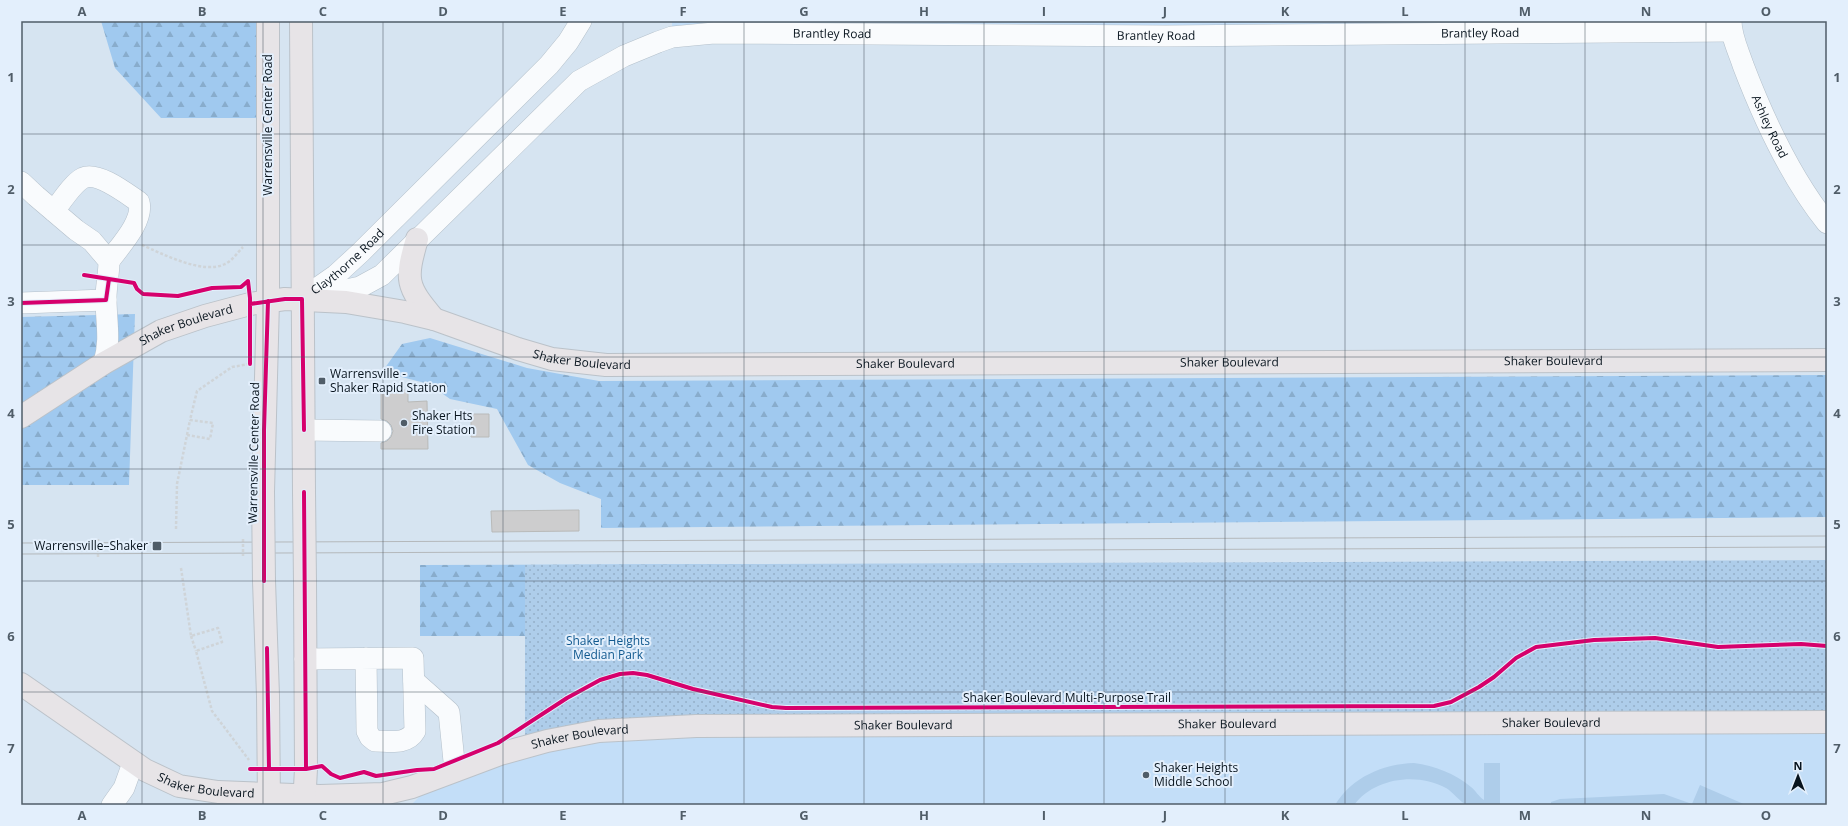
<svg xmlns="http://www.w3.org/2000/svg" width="1848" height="826" font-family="'Open Sans',sans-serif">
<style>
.built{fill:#c3def8}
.grass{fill:#aecdea}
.forest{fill:url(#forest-firs)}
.park{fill:url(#park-dots)}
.building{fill:#cdcdce;stroke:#b9bab9}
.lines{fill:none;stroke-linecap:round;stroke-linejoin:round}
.minor-casing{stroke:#b4c0cb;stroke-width:22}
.major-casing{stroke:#bbc2c9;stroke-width:24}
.path{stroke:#cfd4d8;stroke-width:2.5;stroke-dasharray:3 2;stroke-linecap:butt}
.minor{stroke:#f9fbfd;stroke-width:21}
.major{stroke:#e7e4e7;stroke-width:22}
.tram{stroke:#b4b8bb;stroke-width:1}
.major-bridge-casing{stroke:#bbc2c9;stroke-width:24;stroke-linecap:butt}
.major-bridge{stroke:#e7e4e7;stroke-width:22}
.cycleway-casing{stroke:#e3effc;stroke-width:6}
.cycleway{stroke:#d6006c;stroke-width:4}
.grid{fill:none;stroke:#505d68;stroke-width:1;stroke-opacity:0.55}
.poi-dot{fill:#505d68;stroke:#e3effc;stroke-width:1.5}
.labels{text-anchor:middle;stroke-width:4;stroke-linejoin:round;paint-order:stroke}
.street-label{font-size:12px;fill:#08141e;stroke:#e3effc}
.poi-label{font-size:12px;fill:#08141e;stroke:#e3effc;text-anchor:start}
.park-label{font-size:12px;fill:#11598f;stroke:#e3effc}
.neatline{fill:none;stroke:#505d68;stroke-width:1.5}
.grid-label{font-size:13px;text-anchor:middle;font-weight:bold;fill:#505d68}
</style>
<defs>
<pattern id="forest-firs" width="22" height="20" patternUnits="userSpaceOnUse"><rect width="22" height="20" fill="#a0c9ef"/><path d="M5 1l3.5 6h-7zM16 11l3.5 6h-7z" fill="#88accc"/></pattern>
<pattern id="park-dots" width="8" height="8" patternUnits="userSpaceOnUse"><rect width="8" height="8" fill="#aecdea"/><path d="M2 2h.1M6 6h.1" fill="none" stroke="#94afc8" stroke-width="1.8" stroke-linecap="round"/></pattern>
</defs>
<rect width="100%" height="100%" fill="#d6e4f1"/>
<path class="built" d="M672,21H1731L672,37Z
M1827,729V805H411L424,792L498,763L606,737Z"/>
<path class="grass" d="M1414,763C1435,766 1454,773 1471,787C1476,791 1479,797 1484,800V763H1500V805C1492,805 1474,807 1467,805C1461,803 1452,791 1446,788C1417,772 1374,778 1354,805H1335C1352,777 1383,764 1414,763Z
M1700,785L1746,805H1551V802L1560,799L1664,794L1692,804Z"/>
<path class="forest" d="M101,21H268V118H161L115,68Z
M135,314L129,485H21V317Z
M430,338L527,368L599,381L1827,375V517L601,528V499L560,483L528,465L497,409L450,399L429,384L382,372L402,344Z
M801,564L525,727V636H420V565Z"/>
<path class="park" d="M1827,560V722L696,726L525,747V565Z"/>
<path class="building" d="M381,390H408V402L427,401L428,449H381V443L387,441L391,437L393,431L391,425L387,421L381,419Z
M471,414H489V437H471Z
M579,510V531L492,532L491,511Z"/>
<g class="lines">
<defs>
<g id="minor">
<path id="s1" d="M1731,21C1731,36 1738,50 1743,65C1764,120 1790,177 1827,223"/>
<path d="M21,182L36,196L76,230L92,241L109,261C109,274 106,286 106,298C106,322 111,339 104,363"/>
<path d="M54,211C61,202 73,183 83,178C98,171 127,194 139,202C144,221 120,246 109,261"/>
<path id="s2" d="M306,296L336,275L360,253L549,65L568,42L581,21"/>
<path id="s3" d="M319,296L360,287L382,275L579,81L624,56L658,42L672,37L714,33L1166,36L1731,31"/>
<path d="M21,303L106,300"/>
<path d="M304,430L381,431"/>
<path d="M305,659C341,659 377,658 413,658L415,731C407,745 390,741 375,741L370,737L367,731L366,658"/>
<path d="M414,681L449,712L455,771"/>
<path d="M112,805L124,788L133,763"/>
</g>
<g id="major">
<path d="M301,21L304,492"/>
<path d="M417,239C405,280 406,286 434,319"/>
<path id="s4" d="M21,417L104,363L161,331L205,316L250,304L285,299L346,302L405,312L434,319L518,349L552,359L606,365L1827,360"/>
<path d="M263,492L268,301V21"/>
<path d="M264,581L268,696L269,805"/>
<path id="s5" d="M21,684L145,770L179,786L218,792L320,796L383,794L412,787L500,754L547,741L599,731L696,726L1827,722"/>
<path d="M304,805L306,769L305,582"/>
</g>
</defs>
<use href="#minor" class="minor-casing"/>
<use href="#major" class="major-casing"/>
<path class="path" d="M142,245C163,254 203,275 225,264C232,261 238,252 243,247
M187,435L190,420
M176,529L177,484L187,435L210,439L213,423L190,420L197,391L232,367L249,364
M98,539V557
M243,539V556
M181,568L191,636L218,628L222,642L196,651L212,711L249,760
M191,636L196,651"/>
<use href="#minor" class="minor"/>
<use href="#major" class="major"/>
<path class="tram" d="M21,543L1827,536
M21,554L1827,547"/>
<defs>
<path id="major-bridge" d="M263,492L264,581
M304,492L305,582"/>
</defs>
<use href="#major-bridge" class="major-bridge-casing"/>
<use href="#major-bridge" class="major-bridge"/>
<defs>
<path id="cycleway" d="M84,275L134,283L137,289L143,294L178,296L212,288L241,287L248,281
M248,281L250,298V364
M21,303L106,300L109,279
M250,304L285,299H302L304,430
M304,492L306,769
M264,581V430L268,301
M267,648L269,769
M250,769H306L322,766L331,774L340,778L364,772L376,776L417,770L434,769L498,743L567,698L600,680L620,674L633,673L647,675L693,689L772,707L786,708L1434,706L1451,702L1479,687L1494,677L1516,658L1536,647L1594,640L1655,638L1718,647L1801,644L1827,646"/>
</defs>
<use href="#cycleway" class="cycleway-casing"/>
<use href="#cycleway" class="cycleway"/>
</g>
<path class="grid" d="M142,21V805M263,21V805M383,21V805M503,21V805M623,21V805M744,21V805M864,21V805M984,21V805M1104,21V805M1225,21V805M1345,21V805M1465,21V805M1585,21V805M1706,21V805M21,134H1827M21,245H1827M21,357H1827M21,469H1827M21,581H1827M21,692H1827"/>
<g class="poi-dot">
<rect x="318" y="377" width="8" height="8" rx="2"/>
<circle cx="404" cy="423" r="4"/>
<rect x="152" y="541" width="10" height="10" rx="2"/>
<circle cx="1146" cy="775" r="4"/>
</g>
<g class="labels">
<g class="street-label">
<text dy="4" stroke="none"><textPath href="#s3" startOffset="1255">Brantley Road</textPath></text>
<text dy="4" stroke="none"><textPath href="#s3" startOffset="607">Brantley Road</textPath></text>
<text dy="4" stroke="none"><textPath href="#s3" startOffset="931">Brantley Road</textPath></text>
<text transform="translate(268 125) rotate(-90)" y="4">Warrensville Center Road</text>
<text dy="4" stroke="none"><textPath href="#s1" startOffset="113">Ashley Road</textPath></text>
<text dy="4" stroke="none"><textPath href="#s2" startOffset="54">Claythorne Road</textPath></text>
<text dy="4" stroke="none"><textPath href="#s4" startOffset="190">Shaker Boulevard</textPath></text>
<text dy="4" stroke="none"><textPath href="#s4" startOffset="598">Shaker Boulevard</textPath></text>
<text dy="4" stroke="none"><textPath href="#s4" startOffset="1570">Shaker Boulevard</textPath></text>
<text dy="4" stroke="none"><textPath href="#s4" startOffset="1246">Shaker Boulevard</textPath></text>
<text dy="4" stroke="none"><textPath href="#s4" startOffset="922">Shaker Boulevard</textPath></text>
<text transform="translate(254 453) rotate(-89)" y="4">Warrensville Center Road</text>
<text x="1067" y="702">Shaker Boulevard Multi-Purpose Trail</text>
<text dy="4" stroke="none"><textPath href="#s5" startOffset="1571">Shaker Boulevard</textPath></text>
<text dy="4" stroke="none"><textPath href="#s5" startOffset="923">Shaker Boulevard</textPath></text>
<text dy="4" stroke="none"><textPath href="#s5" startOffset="1247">Shaker Boulevard</textPath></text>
<text dy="4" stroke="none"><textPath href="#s5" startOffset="599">Shaker Boulevard</textPath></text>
<text dy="4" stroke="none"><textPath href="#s5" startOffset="215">Shaker Boulevard</textPath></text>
</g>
<g class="poi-label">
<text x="330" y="378">Warrensville -<tspan x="330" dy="14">Shaker Rapid Station</tspan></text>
<text x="412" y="420">Shaker Hts<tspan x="412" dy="14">Fire Station</tspan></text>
<text x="148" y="550" text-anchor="end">Warrensville–Shaker</text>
<text x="1154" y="772">Shaker Heights<tspan x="1154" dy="14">Middle School</tspan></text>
</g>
<g class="park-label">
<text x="608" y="645">Shaker Heights<tspan x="608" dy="14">Median Park</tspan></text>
</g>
</g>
<rect width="1848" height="826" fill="none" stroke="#e3effc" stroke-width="44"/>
<g transform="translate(1798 776)" stroke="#e3effc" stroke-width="3" paint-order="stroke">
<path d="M0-3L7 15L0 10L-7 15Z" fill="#08141e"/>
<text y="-6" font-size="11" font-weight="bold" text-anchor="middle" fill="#08141e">N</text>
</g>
<rect x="22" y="22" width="1804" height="782" class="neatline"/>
<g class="grid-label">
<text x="82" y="16">A</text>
<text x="202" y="16">B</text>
<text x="323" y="16">C</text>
<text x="443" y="16">D</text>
<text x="563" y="16">E</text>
<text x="683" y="16">F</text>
<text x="804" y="16">G</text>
<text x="924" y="16">H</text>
<text x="1044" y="16">I</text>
<text x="1165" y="16">J</text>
<text x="1285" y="16">K</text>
<text x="1405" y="16">L</text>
<text x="1525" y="16">M</text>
<text x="1646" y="16">N</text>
<text x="1766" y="16">O</text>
<text x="11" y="82">1</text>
<text x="1837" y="82">1</text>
<text x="11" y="194">2</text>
<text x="1837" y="194">2</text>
<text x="11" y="306">3</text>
<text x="1837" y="306">3</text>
<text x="11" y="418">4</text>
<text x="1837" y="418">4</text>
<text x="11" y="529">5</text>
<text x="1837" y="529">5</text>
<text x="11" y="641">6</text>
<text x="1837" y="641">6</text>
<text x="11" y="753">7</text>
<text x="1837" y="753">7</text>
<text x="82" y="820">A</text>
<text x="202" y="820">B</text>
<text x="323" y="820">C</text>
<text x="443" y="820">D</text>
<text x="563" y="820">E</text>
<text x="683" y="820">F</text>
<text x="804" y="820">G</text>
<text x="924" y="820">H</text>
<text x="1044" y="820">I</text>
<text x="1165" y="820">J</text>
<text x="1285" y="820">K</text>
<text x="1405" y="820">L</text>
<text x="1525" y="820">M</text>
<text x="1646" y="820">N</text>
<text x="1766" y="820">O</text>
</g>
</svg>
